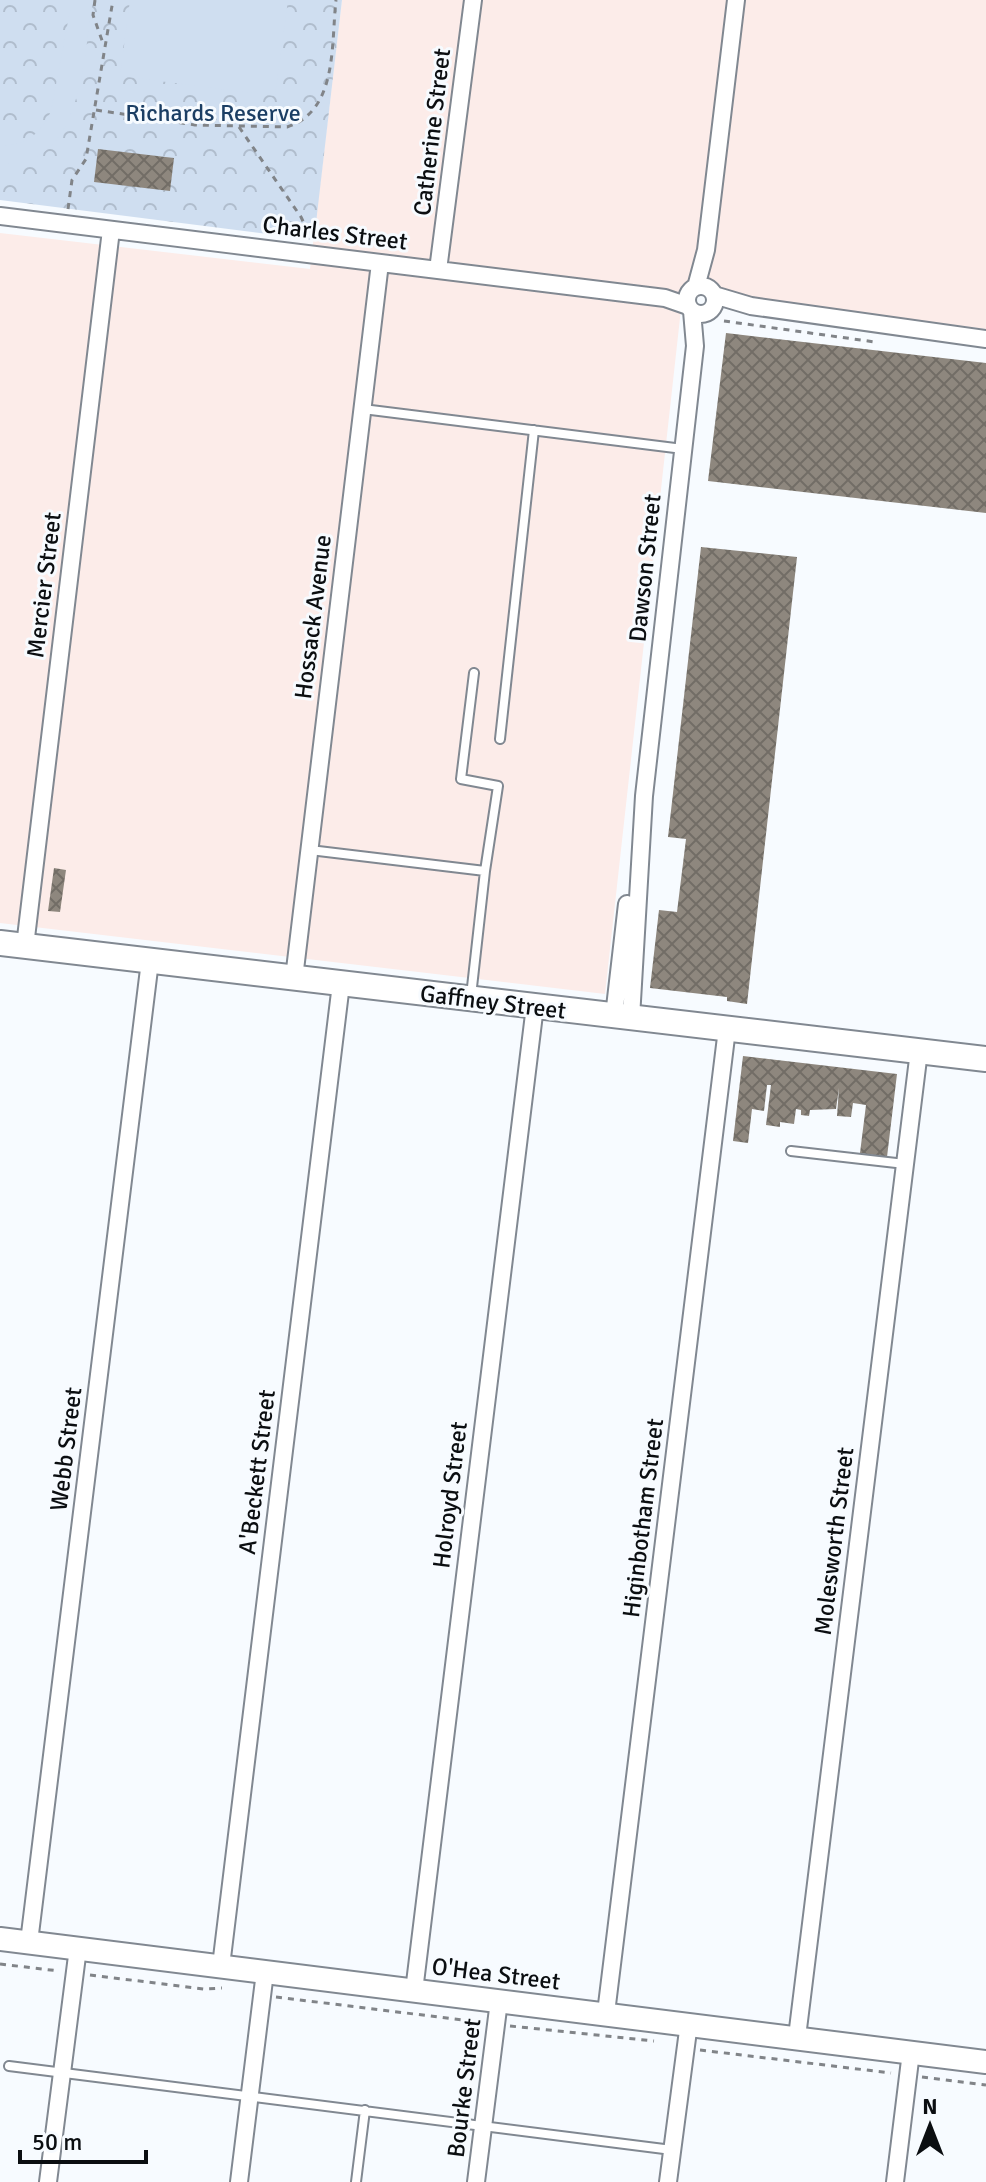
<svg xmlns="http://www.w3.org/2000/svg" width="986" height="2182" font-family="Signika,sans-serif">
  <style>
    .industrial { fill: #fcece9 }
    .forest { fill: url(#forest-crowns) }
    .garden { fill: #cfdef0 }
    .building { fill: url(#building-cross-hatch) }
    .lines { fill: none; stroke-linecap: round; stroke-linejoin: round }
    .service-casing { stroke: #818891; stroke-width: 12 }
    .minor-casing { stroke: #818891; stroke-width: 20 }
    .tertiary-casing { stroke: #818891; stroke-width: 26 }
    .secondary-casing { stroke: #818891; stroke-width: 28 }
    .path { stroke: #818488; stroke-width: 3; stroke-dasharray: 6 6; stroke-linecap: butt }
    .service { stroke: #fff; stroke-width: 8 }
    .minor { stroke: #fff; stroke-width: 16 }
    .tertiary { stroke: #fff; stroke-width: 22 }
    .secondary { stroke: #fff; stroke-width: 24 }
    .labels { text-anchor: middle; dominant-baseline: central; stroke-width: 6; stroke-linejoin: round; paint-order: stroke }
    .park-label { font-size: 24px; fill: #1b3e64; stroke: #f7fbff }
    .street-label { font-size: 24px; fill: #0b0e11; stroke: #f7fbff }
  </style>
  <defs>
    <pattern id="forest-crowns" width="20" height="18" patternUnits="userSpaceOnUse" patternTransform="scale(2)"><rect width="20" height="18" fill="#cfdef0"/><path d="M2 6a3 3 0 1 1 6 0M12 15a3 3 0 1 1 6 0" fill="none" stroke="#b0bdcd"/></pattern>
    <pattern id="building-cross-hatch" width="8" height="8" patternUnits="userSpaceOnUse" patternTransform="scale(2)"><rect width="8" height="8" fill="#8e877e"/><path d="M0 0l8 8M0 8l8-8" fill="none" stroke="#726d66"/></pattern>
  </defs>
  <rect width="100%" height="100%" fill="#f7fbff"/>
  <path class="industrial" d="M 342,0 L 986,0 L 986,329 L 683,291 L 605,994 L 0,923 L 0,233 L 310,269 Z"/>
  <path class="forest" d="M 0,0 L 342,0 L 314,240 L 0,200 Z"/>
  <path class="garden" d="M 72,0 L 93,0 C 83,57 83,171 0,163 L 0,145 C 26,147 41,133 51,111 Z
    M 130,0 L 288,0 L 275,96 L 120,76 Z"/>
  <path class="building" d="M 98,149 L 174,158 L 170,191 L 94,182 Z
    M 726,333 L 986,363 L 986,513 L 708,481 Z
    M 701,547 L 797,557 L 747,1004 L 727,1001 L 727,997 L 650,988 L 659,910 L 677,912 L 686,839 L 668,837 Z
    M 54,868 L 66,870 L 60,912 L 48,911 Z
    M 743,1056 L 897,1074 L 887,1157 L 860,1153 L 866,1105 L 853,1103 L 851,1117 L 837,1116 L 839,1088 L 836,1109 L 810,1110 L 809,1116 L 801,1115 L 801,1110 L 796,1109 L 794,1124 L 780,1122 L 780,1127 L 766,1125 L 771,1085 L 767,1085 L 764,1111 L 752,1109 L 748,1143 L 733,1141 Z"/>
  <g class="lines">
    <defs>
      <path id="service" d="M 363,409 L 683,449
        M 474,673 L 461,779 L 498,786 L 485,871
        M 500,739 L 534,430
        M 310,850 L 485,871 L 471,996
        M 791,1151 L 905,1164
        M 9,2066 L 672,2150
        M 356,2182 L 365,2110"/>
      <path id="minor" d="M 0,216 L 665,298 L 688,306
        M 438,270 L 473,0
        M687 300a14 14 0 1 1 28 0a14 14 0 1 1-28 0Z
        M 696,287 L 706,250 L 736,0
        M 714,295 L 751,306 L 986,339
        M 25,946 L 111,230
        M 294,978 L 380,263
        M 614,1016 L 627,904
        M 631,1018 L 644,796 L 695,346 L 692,311
        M 29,1942 L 150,961
        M 221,1966 L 341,984
        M 414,1991 L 535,1006
        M 606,2013 L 727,1029
        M 797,2037 L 919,1051
        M 48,2182 L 78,1948
        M 239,2182 L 265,1972
        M 476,2182 L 499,2001
        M 668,2182 L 689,2023
        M 895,2182 L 911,2052"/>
      <path id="tertiary" d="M 0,1939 L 986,2062"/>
      <path id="secondary" d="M 0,943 L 986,1059"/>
    </defs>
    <use href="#service" class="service-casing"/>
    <use href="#minor" class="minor-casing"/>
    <use href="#tertiary" class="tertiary-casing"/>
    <use href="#secondary" class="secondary-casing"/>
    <path class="path" d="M 95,0 L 93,15 L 104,46
      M 96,110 L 195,125 L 287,127 C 338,111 331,44 336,0
      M 239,127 L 301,217 L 311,238
      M 68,209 L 72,180 L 86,159 L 113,0
      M 724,321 L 875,342
      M 0,1964 L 59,1971
      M 90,1975 L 204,1989 L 222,1988
      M 276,1997 L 479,2022
      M 510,2026 L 654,2041
      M 700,2050 L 891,2073
      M 922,2077 L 986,2085"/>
    <use href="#service" class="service"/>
    <use href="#minor" class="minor"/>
    <use href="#tertiary" class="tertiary"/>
    <use href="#secondary" class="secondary"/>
  </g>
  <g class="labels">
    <g class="park-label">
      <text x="213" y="113">Richards Reserve</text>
    </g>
    <g class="street-label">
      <text transform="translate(432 132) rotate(-83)">Catherine Street</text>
      <text transform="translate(335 233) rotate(7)">Charles Street</text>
      <text transform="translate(645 568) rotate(-84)">Dawson Street</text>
      <text transform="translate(44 585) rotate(-83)">Mercier Street</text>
      <text transform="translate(313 617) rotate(-83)">Hossack Avenue</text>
      <text transform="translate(493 1002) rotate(7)">Gaffney Street</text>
      <text transform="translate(66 1449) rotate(-83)">Webb Street</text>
      <text transform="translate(257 1472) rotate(-83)">A'Beckett Street</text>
      <text transform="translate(450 1495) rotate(-83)">Holroyd Street</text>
      <text transform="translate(643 1518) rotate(-83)">Higinbotham Street</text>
      <text transform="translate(834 1541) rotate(-83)">Molesworth Street</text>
      <text transform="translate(496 1974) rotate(7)">O'Hea Street</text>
      <text transform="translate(464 2088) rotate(-83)">Bourke Street</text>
    </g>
  </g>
  <g transform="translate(930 2126)" stroke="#f7fbff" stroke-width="6" paint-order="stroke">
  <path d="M0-6L14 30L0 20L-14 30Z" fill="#0b0e11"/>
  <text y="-12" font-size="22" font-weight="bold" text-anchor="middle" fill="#0b0e11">N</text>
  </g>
  <path d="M20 2150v12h126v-12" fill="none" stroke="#0b0e11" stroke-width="4"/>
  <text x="32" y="2150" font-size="24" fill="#0b0e11" stroke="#f7fbff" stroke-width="6" paint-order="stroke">50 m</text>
</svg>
